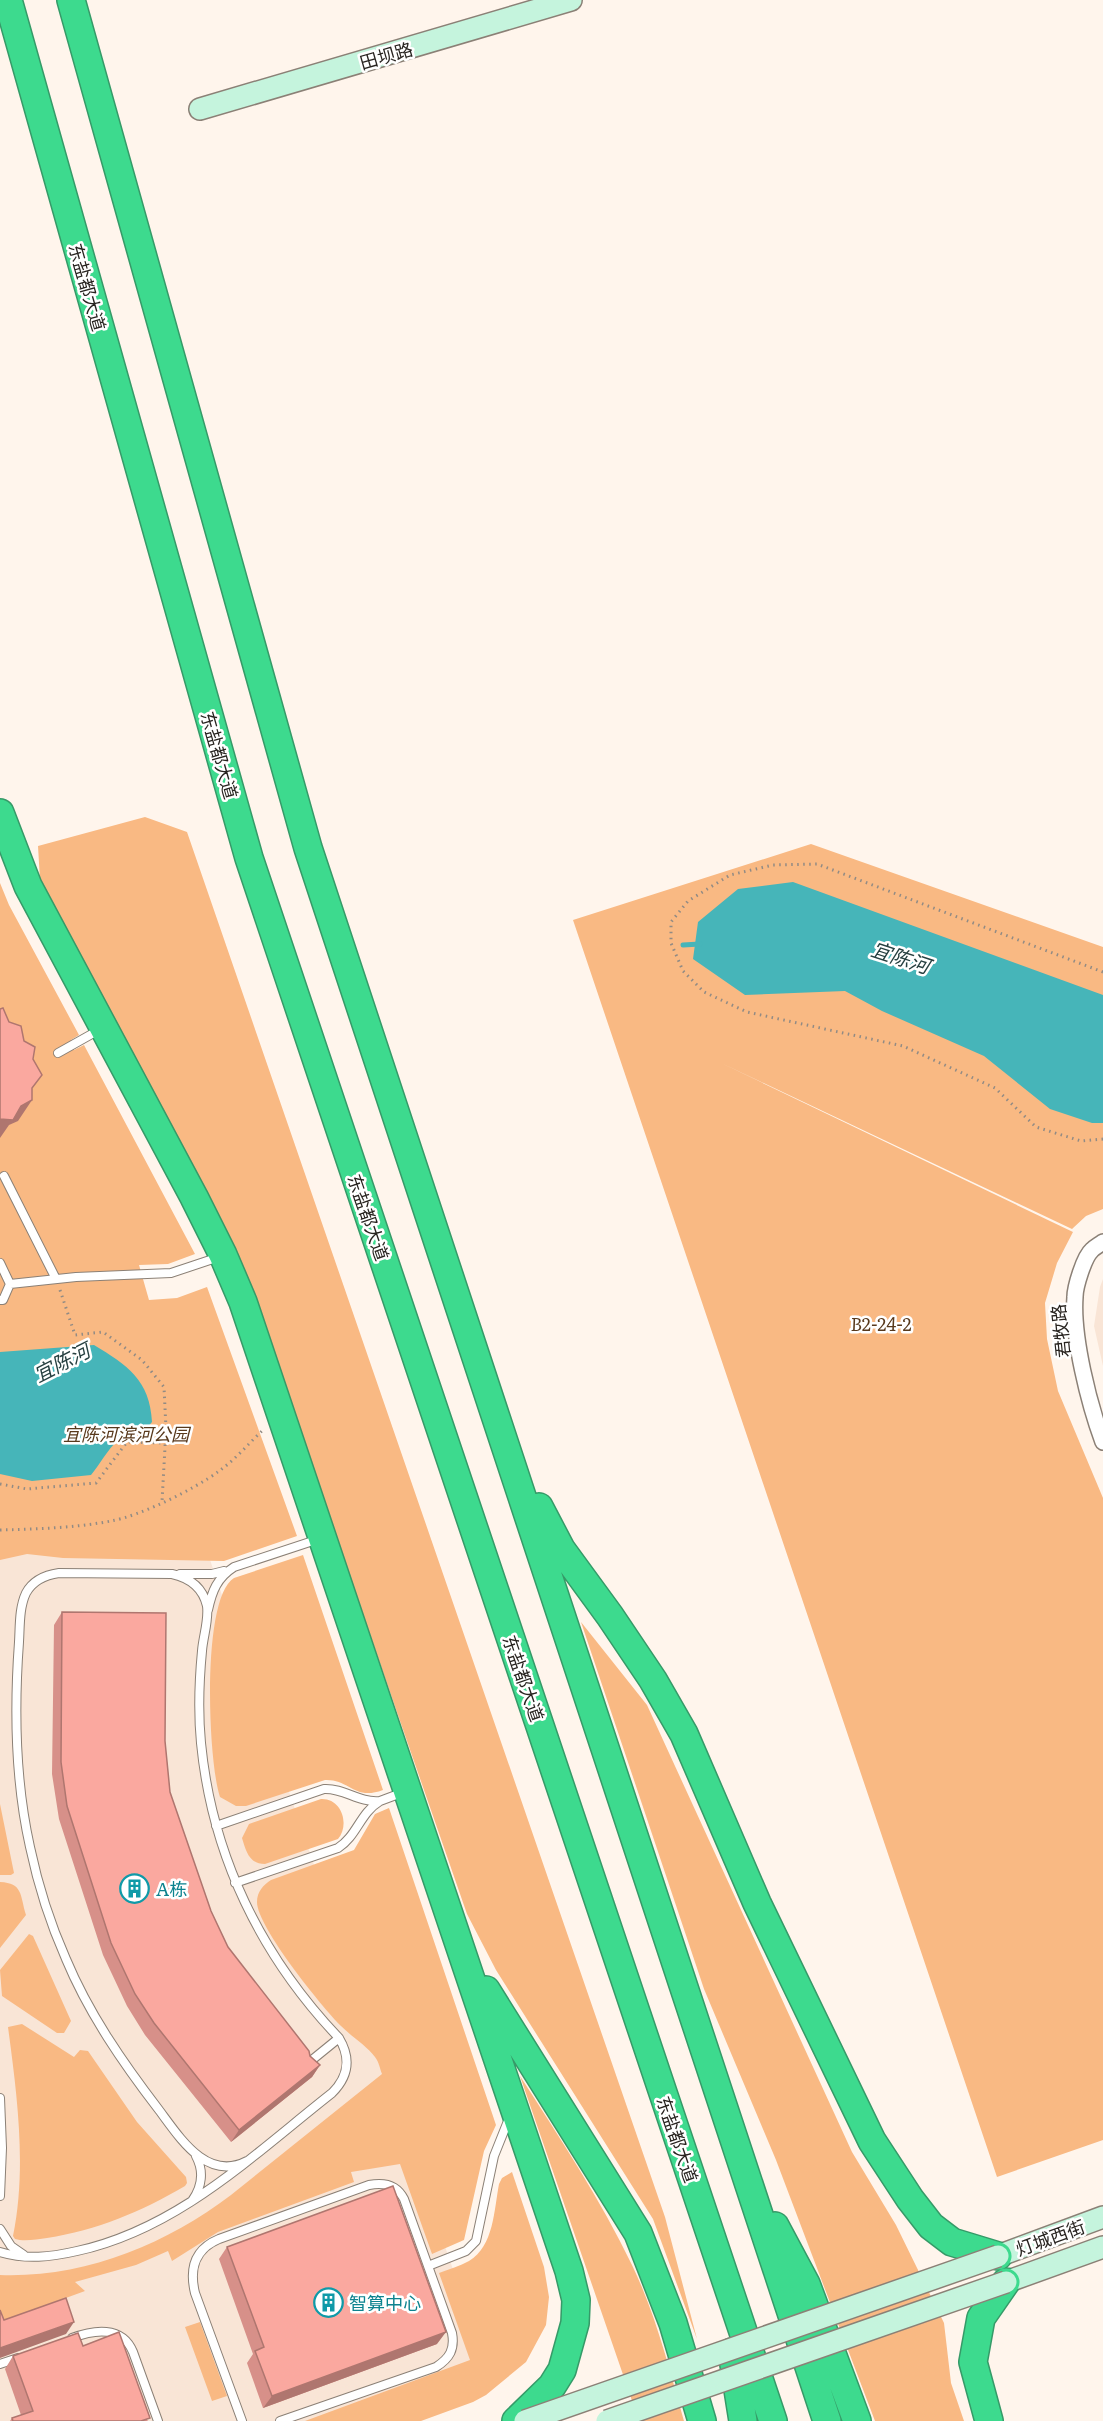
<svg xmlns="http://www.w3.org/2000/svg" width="1103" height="2421" font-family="Literata,'Noto Sans SC',serif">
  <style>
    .built { fill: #f9e5d6 }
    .green { fill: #f9b983 }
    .water { fill: #46b5b9 }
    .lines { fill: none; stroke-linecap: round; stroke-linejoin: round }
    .stream { stroke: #46b5b9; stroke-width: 5 }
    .lane-casing { stroke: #8b8076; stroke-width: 10 }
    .street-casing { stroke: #8b8076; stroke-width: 18 }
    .secondary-casing { stroke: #8b8076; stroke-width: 24 }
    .highway-casing { stroke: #369a68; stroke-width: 30 }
    .path { stroke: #928b84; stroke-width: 3; stroke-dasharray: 1.5 4.5; stroke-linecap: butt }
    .lane { stroke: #fff; stroke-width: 8 }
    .street { stroke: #fff; stroke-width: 15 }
    .secondary { stroke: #c5f4dd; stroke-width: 21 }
    .highway { stroke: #3dda8e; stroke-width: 27 }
    .secondary-bridge-casing { stroke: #8b8076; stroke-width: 24; stroke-linecap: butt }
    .secondary-bridge { stroke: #c5f4dd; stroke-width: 21 }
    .wall { fill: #d79089 }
    .shaded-wall { fill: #af766f }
    .building { fill: #faa89f; stroke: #af766f; stroke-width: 1.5 }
    .labels { text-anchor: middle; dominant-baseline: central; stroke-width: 5; stroke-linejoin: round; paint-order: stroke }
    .street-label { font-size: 18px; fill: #282420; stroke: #fff }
    .park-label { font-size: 18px; font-style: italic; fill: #58391c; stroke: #fff }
    .culture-label { font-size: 18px; fill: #0d838f; stroke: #fff; text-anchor: start }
    .water-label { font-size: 20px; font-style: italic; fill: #274041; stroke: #fff }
  </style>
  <rect width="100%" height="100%" fill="#fff5ec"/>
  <path class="built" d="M 1103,1279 L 1103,1366 L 1094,1326 L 1100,1287 Z
    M 0,1552 L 208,1554 L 415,2161 L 488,2369 L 343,2421 L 0,2421 Z"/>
  <path class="green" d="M 145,817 L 187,832 L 665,2217 L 697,2339 L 653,2219 L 496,1970 L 467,1914 L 262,1323 L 40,880 L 38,846 Z
    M 811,844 L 1103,947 L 1103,1209 L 1086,1216 L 1072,1229 L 719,1062 L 1073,1232 L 1057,1263 L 1045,1303 L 1047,1339 L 1058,1391 L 1103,1498 L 1103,2140 L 997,2177 L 573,920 Z
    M 0,883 L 9,905 L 79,1035 L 71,1040 L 74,1050 L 84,1045 L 195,1254 L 168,1264 L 139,1265 L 149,1300 L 177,1298 L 207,1287 L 297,1536 L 224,1561 L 63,1558 L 27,1554 L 0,1560 Z
    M 303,1555 L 383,1790 C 354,1801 350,1779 325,1780 L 246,1806 L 236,1806 L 220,1797 C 208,1762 201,1598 234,1578 Z
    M 581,1622 L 647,1705 L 852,2152 L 896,2225 L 944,2323 L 951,2383 L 964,2421 L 875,2421 L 776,2160 L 704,1989 Z
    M 321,1799 C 342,1798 350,1825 338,1839 L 265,1864 C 249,1864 246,1851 242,1838 L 249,1824 Z
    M 0,1804 L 14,1873 L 11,1875 L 0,1875 Z
    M 389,1808 L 496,2125 L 484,2151 L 464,2240 L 432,2254 L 400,2164 L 351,2172 L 354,2182 L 218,2232 L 172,2261 L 168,2251 L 136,2265 L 75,2282 L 85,2291 L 0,2322 L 0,2275 C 84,2278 165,2245 231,2195 L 382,2074 C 380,2069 379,2062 375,2057 C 367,2046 352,2037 341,2026 C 322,2007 257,1927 257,1902 C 257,1892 263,1885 271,1880 L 354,1850 L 375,1814 Z
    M 0,1882 C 23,1883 20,1895 26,1915 L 0,1948 Z
    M 29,1934 L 33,1936 L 71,2021 L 64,2033 L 57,2033 L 2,1996 L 0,1970 Z
    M 22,2024 L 74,2057 L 80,2050 L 88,2051 L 137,2122 L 186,2177 L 187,2183 L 185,2186 C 141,2212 97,2230 47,2238 C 37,2239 25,2242 15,2239 L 13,2236 C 27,2167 17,2095 8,2027 Z
    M 520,2076 C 560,2138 600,2199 632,2265 C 656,2315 669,2368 684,2421 L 639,2421 Z
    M 512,2172 L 544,2267 L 549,2297 L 546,2325 L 526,2362 L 486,2395 L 473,2402 L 421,2421 L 305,2421 L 470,2360 L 439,2273 C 449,2269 460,2266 469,2261 C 494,2246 494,2210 499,2184 L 502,2178 Z
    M 200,2322 L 227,2396 L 212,2401 L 185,2327 Z"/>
  <path class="water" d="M 793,882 L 1103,995 L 1103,1123 L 1092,1123 L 1050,1109 L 984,1056 L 882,1011 L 845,991 L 745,995 L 693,959 L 698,922 L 738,889 Z
    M 94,1345 C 127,1365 150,1380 152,1422 C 141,1436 130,1429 118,1440 C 108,1449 100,1464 91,1475 L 32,1481 L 0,1474 L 0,1352 Z"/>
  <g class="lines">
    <path class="stream" d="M 683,945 L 700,944"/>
    <defs>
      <path id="lane" d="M 58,1053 L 99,1030
        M 4,1176 L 56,1279
        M 0,1263 L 10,1284 L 3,1300 L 0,1300
        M 10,1284 L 76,1277 L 171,1273 L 219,1257
        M 180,1574 L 212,1574 L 224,1571
        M 208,1610 C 212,1591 217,1578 234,1567 L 319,1539
        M 380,1801 L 404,1792
        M 216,1826 L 324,1789 C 345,1788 358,1803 380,1801 C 360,1813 357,1836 338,1848 L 235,1883
        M 307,2064 L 339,2038
        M 0,2098 L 2,2148 L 0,2196
        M 192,2201 C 202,2187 204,2171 196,2156
        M 0,2229 L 11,2246 L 24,2255
        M 0,2252 C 26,2260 51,2257 77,2251 C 178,2229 253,2155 332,2093 C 349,2076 351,2058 339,2038 C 261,1956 212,1856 201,1743 C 198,1712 199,1682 202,1651 C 203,1637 209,1620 207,1606 C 203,1588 190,1578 172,1574 L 59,1573 C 45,1575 33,1580 26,1593 C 19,1608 20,1626 19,1642 C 14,1710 15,1780 30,1847 C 38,1885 50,1923 66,1959 C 89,2014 123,2063 159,2110 C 180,2138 207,2182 247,2161
        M 428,2266 L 466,2251 L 476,2241 L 494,2156 L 510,2116
        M 72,2338 C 93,2330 122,2325 133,2352 L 158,2421
        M 0,2364 L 18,2358
        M 242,2421 L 195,2293 C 189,2268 195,2249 219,2239 L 369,2185 C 384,2182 397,2185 404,2199 L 452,2333 C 455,2349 450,2358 436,2367 L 280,2421"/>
      <path id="street" d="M 1103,1242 C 1099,1245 1095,1247 1092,1250 C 1084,1257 1075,1287 1075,1297 C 1072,1337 1089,1404 1103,1442"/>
      <path id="secondary" d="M 200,109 L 571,0
        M 998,2256 L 1103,2217
        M 1006,2282 L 1103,2247"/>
      <path id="highway" d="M 8,0 L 249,858 L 773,2421
        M 71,0 L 308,848 L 827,2421
        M 0,813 L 28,886 L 194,1197 L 223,1255 L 243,1302 L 569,2271 L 576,2300 L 575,2323 L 562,2370 L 552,2386 L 516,2421
        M 539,1507 L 561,1549 L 610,1616 L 653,1680 L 684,1734 L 757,1903 L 872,2141 L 910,2199 L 931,2226 L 952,2242 L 998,2256
        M 486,1990 L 638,2233 L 673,2323 L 702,2421
        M 775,2226 L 806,2284 L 857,2421
        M 732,2352 L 743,2421
        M 989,2421 L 973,2362 L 981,2318 L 1006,2282"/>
    </defs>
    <use href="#lane" class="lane-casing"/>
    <use href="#street" class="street-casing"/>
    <use href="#secondary" class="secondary-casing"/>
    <use href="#highway" class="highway-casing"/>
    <path class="path" d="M 1103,972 L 817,864 L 773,865 L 730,875 L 688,901 L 671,922 L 671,943 L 683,971 L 704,992 L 747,1012 L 903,1046 L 995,1088 L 1036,1127 L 1081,1141 L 1103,1139
      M 60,1290 L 75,1335 L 103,1332 L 142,1360 L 164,1387 L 166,1429 L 162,1502
      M 0,1484 L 27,1489 L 96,1483 L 127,1442 L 165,1443
      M 0,1530 C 37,1529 74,1528 111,1521 C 140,1516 195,1489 219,1471 C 235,1460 249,1443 263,1430"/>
    <use href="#lane" class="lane"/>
    <use href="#street" class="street"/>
    <use href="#secondary" class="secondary"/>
    <use href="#highway" class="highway"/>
    <defs>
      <path id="secondary-bridge" d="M 525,2421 L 998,2256
        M 607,2421 L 1006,2282"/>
    </defs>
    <use href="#secondary-bridge" class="secondary-bridge-casing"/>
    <use href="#secondary-bridge" class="secondary-bridge"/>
  </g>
  <path class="wall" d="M 62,1612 L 165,1741 L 170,1792 L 211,1911 L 228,1947 L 310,2056 L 320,2065 L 312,2077 L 231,2142 L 145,2035 L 127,2006 L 103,1955 L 59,1819 L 52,1774 L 54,1625 Z
    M 227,2247 L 437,2344 L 263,2408 L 247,2363 L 253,2354 L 219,2259 Z
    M 83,2346 L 148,2421 L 10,2421 L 12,2418 L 21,2415 L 5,2369 L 13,2356 Z"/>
  <path class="shaded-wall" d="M 32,1100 L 18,1121 L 9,1125 L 0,1138 L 0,1119 L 21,1106 Z
    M 320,2065 L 312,2077 L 231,2142 L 239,2130 Z
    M 74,2322 L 66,2334 L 0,2358 L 0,2348 Z
    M 446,2332 L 437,2344 L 263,2408 L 272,2396 Z"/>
  <path class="building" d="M 3,1008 L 9,1022 L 21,1026 L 24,1041 L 35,1047 L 33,1059 L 42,1075 L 32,1088 L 32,1100 L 21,1106 L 13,1120 L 0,1119 L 0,1009 Z
    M 62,1612 L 166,1613 L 165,1741 L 170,1792 L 211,1911 L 228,1947 L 309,2051 L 310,2056 L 320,2065 L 239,2130 L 154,2023 L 135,1994 L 111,1943 L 67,1806 L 61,1762 Z
    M 393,2186 L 446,2332 L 272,2396 L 255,2351 L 264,2347 L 227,2247 Z
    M 66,2298 L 74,2322 L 0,2348 L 0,2310 L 4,2320 Z
    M 119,2332 L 150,2418 L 141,2421 L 13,2421 L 12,2418 L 33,2411 L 13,2356 L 78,2333 L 83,2346 Z"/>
  <defs>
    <symbol id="building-ring" viewBox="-11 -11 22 22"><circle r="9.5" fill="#fff" stroke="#0f9aa8" stroke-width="1.5"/><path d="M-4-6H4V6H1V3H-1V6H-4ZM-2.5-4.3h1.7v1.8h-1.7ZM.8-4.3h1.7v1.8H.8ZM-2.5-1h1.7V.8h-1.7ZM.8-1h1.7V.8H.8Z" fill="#0f9aa8"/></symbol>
  </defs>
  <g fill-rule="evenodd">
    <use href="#building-ring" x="118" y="1872" width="33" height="33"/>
    <use href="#building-ring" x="312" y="2286" width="33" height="33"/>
  </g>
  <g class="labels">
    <g class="street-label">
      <text transform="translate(386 55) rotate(-16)">田坝路</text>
      <text transform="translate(88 287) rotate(74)">东盐都大道</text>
      <text transform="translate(220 755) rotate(74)">东盐都大道</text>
      <text transform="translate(369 1217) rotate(71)">东盐都大道</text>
      <text transform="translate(1060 1331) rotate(-96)">君牧路</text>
      <text transform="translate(524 1678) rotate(71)">东盐都大道</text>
      <text transform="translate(678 2139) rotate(71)">东盐都大道</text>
      <text transform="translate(1050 2237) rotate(-20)">灯城西街</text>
    </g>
    <g class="park-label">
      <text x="881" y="1323">B2-24-2</text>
      <text x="126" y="1433">宜陈河滨河公园</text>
    </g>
    <g class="culture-label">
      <text x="156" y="1888">A栋</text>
      <text x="349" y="2302">智算中心</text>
    </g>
    <g class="water-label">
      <text transform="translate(901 956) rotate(18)">宜陈河</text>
      <text transform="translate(61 1361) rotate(-27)">宜陈河</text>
    </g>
  </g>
</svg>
